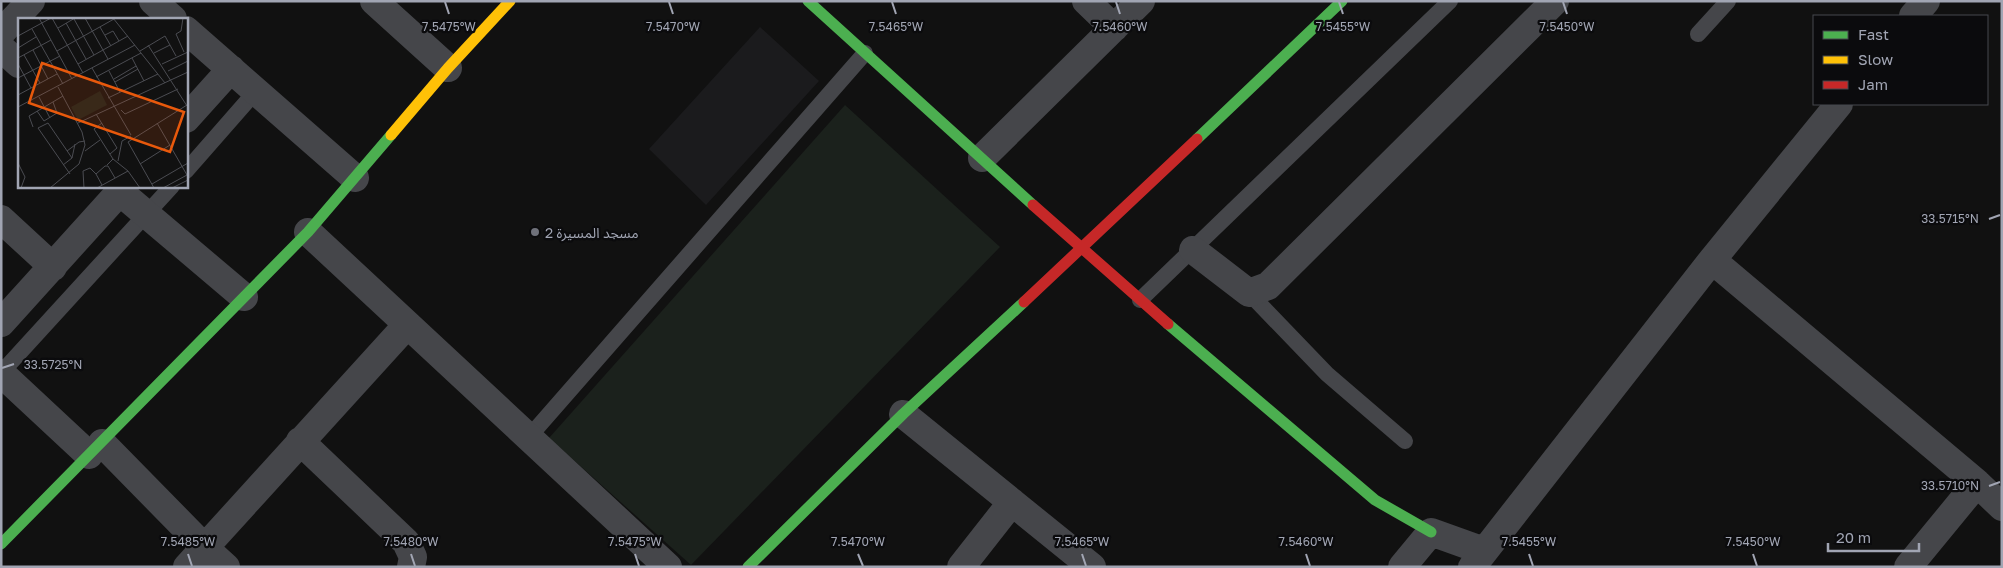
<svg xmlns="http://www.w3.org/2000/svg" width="2003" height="568" font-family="'Golos Text','Noto Sans Arabic',sans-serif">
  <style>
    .built { fill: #1b1b1d }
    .green { fill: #1b211c }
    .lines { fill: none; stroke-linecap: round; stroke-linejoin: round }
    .lane { stroke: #45464a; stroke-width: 16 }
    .street { stroke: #45464a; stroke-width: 28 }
    .fast { stroke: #4caf50; stroke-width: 11 }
    .slow { stroke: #ffc107; stroke-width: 11 }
    .jam { stroke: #c62828; stroke-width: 11 }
    .ticks { fill: none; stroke: #a1a5b3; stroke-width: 2 }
    .poi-dot { fill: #6f717a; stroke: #0b0b0d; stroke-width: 2 }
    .labels { text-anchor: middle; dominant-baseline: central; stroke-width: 4.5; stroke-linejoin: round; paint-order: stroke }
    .poi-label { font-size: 14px; fill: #a1a5b3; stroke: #0b0b0d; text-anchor: start }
    .inset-road { fill: none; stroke: #4b4c52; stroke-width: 1 }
    .view { fill: #e8590c; fill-opacity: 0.15; stroke: #e8590c; stroke-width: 2.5 }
    .inset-edge { fill: none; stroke: #a1a5b3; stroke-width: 2.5 }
    .ticks-label { font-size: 12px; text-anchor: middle; fill: #a1a5b3; stroke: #0b0b0d; stroke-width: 4.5; stroke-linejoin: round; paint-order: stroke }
  </style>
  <rect width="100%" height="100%" fill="#111"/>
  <path class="built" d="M 760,27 L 819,81 L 706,205 L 649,149 Z"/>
  <path class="green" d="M 845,105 L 1000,247 L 691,565 L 549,438 Z"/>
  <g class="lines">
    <path class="lane" d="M 1698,34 L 1728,1
      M 186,171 L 256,91
      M 1249,293 L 1327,374 L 1405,441
      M 1140,300 L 1450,1
      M 1,373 L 172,186
      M 529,437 L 865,53"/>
    <path class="street" d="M 153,1 L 173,19
      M 374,1 L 448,68
      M 1086,1 L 1114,28
      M 1913,16 L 1926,1
      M 186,30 L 355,178
      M 1,33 L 31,1
      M 1,48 L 19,64
      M 186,119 L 231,69
      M 982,158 L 1141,1
      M 120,192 L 244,297
      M 1,219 L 53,267
      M 308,232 L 668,567
      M 1193,250 L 1249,293 L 1268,286 L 1555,1
      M 1712,260 L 1977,483 L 2002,507
      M 1,323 L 125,186
      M 1,373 L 89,455
      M 903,414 L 1092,567
      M 300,441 L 406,542 L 413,557 L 411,567
      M 102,443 L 204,547 L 226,567
      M 187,567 L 407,325
      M 961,567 L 1012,502
      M 1402,567 L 1431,532 L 1484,551
      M 1472,567 L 1712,260 L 1839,104
      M 1908,567 L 1977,483"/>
    <path class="fast" d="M 808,1 L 1033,205
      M 1197,139 L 1342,1
      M 1168,324 L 1375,500 L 1431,532
      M 1,544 L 308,232 L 391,135
      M 748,567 L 903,414 L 1024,302"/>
    <path class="slow" d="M 391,135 L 448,68 L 510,1"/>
    <path class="jam" d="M 1033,205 L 1168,324
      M 1024,302 L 1197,139"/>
  </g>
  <path class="ticks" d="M 445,2 L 449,14M 669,2 L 673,14M 892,2 L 896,14M 1116,2 L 1120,14M 1339,2 L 1343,14M 1563,2 L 1567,14M 1989,219 L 2000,215M 2,368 L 14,364M 1989,486 L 2000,482M 188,554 L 192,566M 411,554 L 415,566M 635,554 L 639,566M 858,554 L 863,566M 1082,554 L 1086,566M 1306,554 L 1310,566M 1529,554 L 1533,566M 1753,554 L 1757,566"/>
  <circle class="poi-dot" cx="535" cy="232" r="5"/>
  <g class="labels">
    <g class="poi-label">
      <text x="545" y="232">مسجد المسيرة 2</text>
    </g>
  </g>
  <g transform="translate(18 18)">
    <rect width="170" height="170" fill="#111"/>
    <path d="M 82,73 L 89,87 L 60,102 L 53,89 Z" fill="#1b211c"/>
    <path class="inset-road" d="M 21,0 L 54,61M 34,0 L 65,55M 67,0 L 90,41M 95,0 L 147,65M 165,0 L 163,13 L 158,16 L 166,34M 56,1 L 76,37M 48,5 L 68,41M 82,9 L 93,28M 40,10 L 57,0M 14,11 L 45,66M 87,17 L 95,13 L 101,23M 0,18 L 33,0M 130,27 L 169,88M 0,30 L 18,19M 15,32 L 30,61M 39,33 L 96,1M 122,33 L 147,18 L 158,38M 136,35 L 152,27M 6,37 L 22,65M 0,40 L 33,22M 114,40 L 126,63M 0,46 L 13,70M 60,46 L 110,18M 144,46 L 170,34M 74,50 L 113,117M 91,53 L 102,74M 150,53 L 170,43M 78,59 L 123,35M 0,60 L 42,38M 96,61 L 118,48M 97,64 L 120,51M 0,77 L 39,56M 21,79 L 32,100M 90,80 L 140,56M 0,89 L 117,27M 103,92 L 107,96 L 160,71M 19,93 L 26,103 L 39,95 L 35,84M 78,96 L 99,130 L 92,136M 60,105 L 170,54M 84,105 L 76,111 L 95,141 L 89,147M 139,105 L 169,157M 15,109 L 11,98 L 45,78M 49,133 L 61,124 L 67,123M 67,133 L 82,122M 95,141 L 110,153M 100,143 L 104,123 L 113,118M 0,145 L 7,159 L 3,170M 122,146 L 152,127M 45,147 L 54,140 L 57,126M 52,156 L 20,110 L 30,105 L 54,140M 134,166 L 170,145M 84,167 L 78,156 L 87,148 L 90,148 L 97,160M 32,170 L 61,146 L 67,127 L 64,114 L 40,69M 66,170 L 65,153 L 72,150 L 78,156M 79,170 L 110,153 L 122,170M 136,170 L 110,124 L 169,87M 145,170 L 169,157M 154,170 L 170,162"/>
    <path class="view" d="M 24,45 L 166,94 L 152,134 L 11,85 Z"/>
    <rect width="170" height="170" class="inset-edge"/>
  </g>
  <g class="ticks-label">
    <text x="449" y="31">7.5475°W</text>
    <text x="673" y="31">7.5470°W</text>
    <text x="896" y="31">7.5465°W</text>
    <text x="1343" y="31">7.5455°W</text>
    <text x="1567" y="31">7.5450°W</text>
    <text x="1120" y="31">7.5460°W</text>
    <text x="1950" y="223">33.5715°N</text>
    <text x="53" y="369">33.5725°N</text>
    <text x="1950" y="490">33.5710°N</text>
    <text x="188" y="546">7.5485°W</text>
    <text x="411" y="546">7.5480°W</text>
    <text x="635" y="546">7.5475°W</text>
    <text x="858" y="546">7.5470°W</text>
    <text x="1082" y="546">7.5465°W</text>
    <text x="1306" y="546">7.5460°W</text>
    <text x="1529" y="546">7.5455°W</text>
    <text x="1753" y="546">7.5450°W</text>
  </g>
  <rect width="2003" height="568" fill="none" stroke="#a1a5b3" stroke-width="5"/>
  <rect x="1813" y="15" width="175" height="90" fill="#0b0b0d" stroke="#47494f"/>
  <rect x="1823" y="31" width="25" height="8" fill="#4caf50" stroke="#47494f"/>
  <text x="1858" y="40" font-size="15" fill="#a1a5b3">Fast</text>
  <rect x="1823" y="56" width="25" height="8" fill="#ffc107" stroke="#47494f"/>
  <text x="1858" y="65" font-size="15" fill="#a1a5b3">Slow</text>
  <rect x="1823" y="81" width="25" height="8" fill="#c62828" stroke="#47494f"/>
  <text x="1858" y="90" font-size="15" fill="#a1a5b3">Jam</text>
  <path d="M1828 543v8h91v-8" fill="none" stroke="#a1a5b3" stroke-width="2.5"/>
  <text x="1836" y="543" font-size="15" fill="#a1a5b3" stroke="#0b0b0d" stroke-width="4" paint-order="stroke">20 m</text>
</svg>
